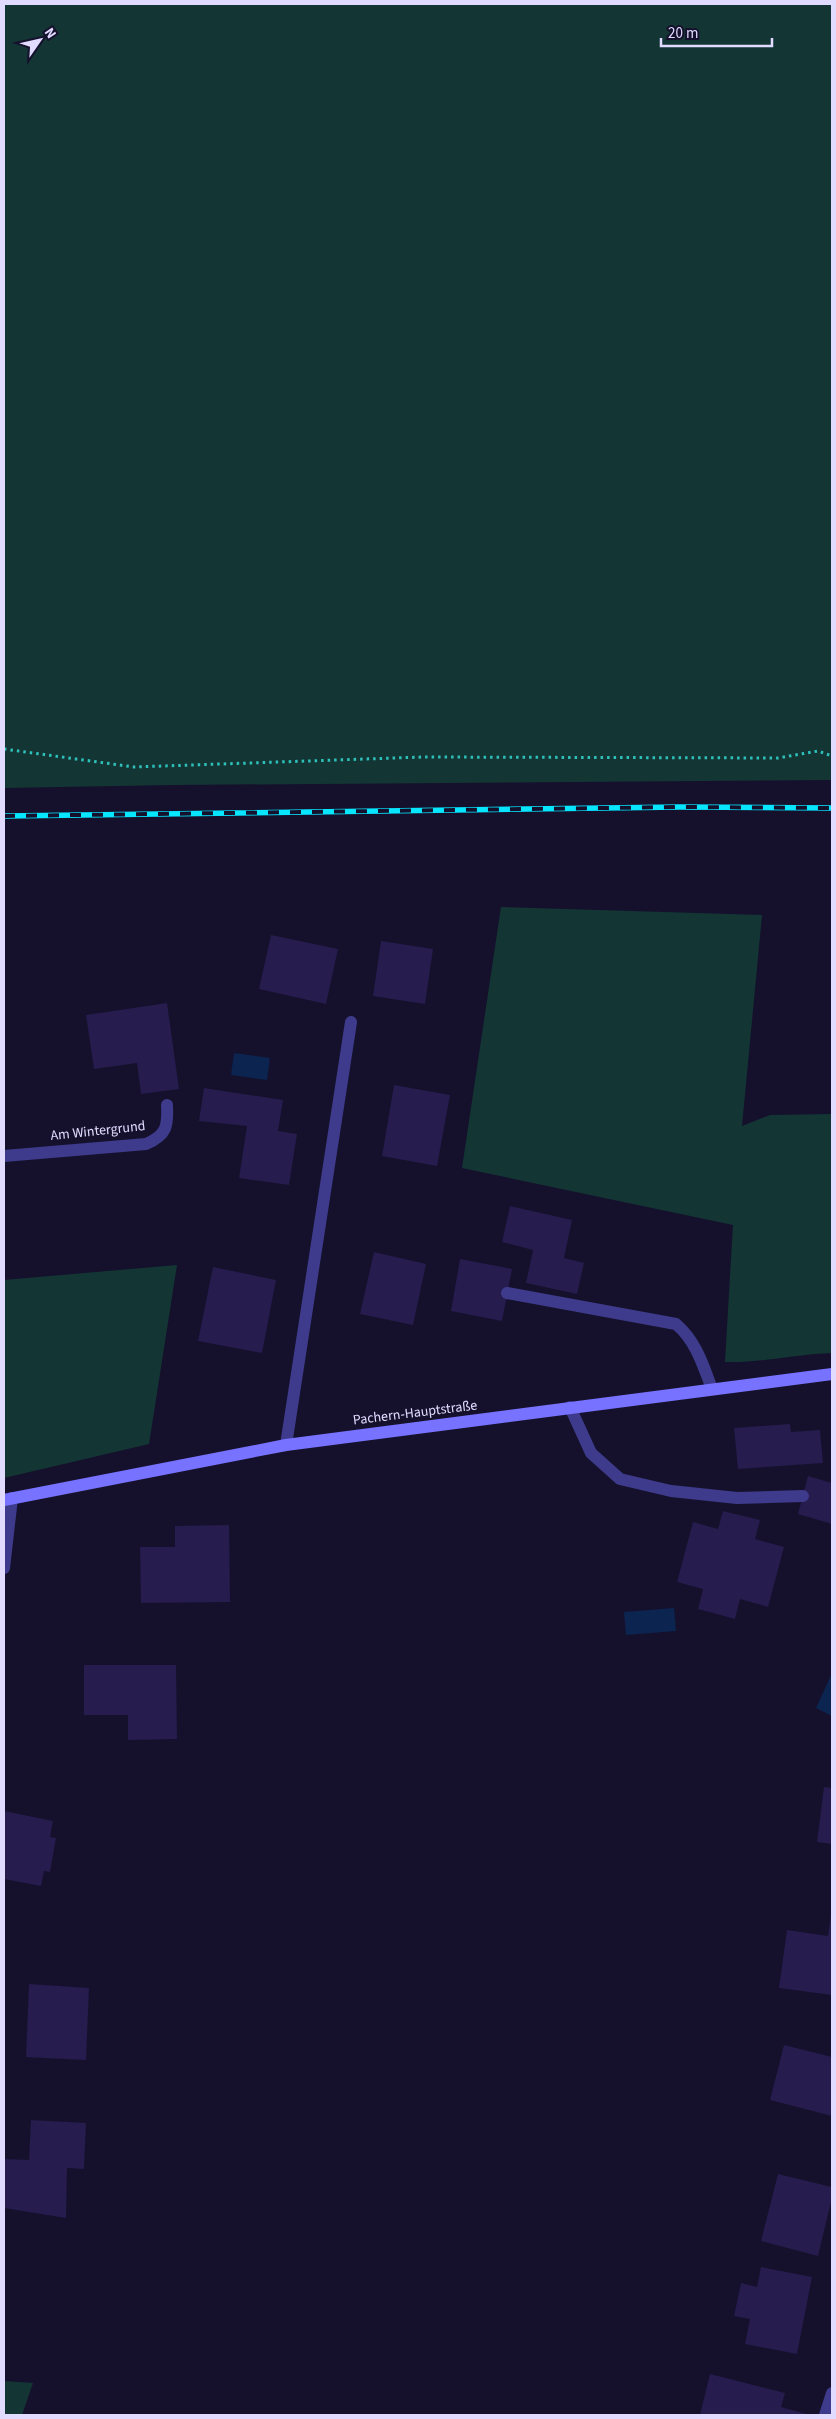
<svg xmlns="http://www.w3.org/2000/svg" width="836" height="2419" font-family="'Source Sans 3',sans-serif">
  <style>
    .green { fill: #133635 }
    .water { fill: #0c2450 }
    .building { fill: #261c4d }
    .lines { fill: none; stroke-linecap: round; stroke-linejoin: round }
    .path { stroke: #2ec0b9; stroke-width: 3; stroke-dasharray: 2.5 4; stroke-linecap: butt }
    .lane { stroke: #3e3b8c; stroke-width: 12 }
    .street { stroke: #3e3b8c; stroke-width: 12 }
    .secondary { stroke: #7772ff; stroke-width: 12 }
    .rail-casing { stroke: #07e5ff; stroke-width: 5.5 }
    .rail { stroke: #15112c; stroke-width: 4; stroke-dasharray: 11; stroke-linecap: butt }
    .labels { text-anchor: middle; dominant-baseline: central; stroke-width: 4; stroke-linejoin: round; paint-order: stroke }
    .street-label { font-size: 14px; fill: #e0dbff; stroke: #15112c }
  </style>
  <rect width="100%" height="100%" fill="#15112c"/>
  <path class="green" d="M 4,4 L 832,4 L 832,780 L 172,785 L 4,788 Z
    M 501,907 L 762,915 L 742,1126 L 770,1115 L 832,1114 L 832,1353 C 796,1354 761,1363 725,1362 L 733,1225 L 462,1168 Z
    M 177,1265 L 149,1444 L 4,1478 L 4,1280 Z
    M 4,2381 L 33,2383 L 22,2415 L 4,2415 Z"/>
  <path class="water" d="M 234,1053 L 270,1058 L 267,1080 L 231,1075 Z
    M 674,1608 L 676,1631 L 626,1635 L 624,1612 Z
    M 832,1673 L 832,1716 L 816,1708 Z"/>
  <path class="building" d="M 271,935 L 338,949 L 326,1004 L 259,989 Z
    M 381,941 L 433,949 L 425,1004 L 373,996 Z
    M 167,1003 L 179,1089 L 141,1094 L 137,1063 L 94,1069 L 86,1015 Z
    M 394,1085 L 450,1095 L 437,1166 L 382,1156 Z
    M 204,1088 L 283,1100 L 278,1131 L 297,1134 L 289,1185 L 239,1178 L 247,1126 L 199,1121 Z
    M 510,1206 L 572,1220 L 564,1258 L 584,1263 L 577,1294 L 526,1283 L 533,1250 L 502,1242 Z
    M 374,1252 L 426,1264 L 413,1325 L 360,1314 Z
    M 460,1259 L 512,1269 L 502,1321 L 451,1311 Z
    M 213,1267 L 276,1280 L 262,1353 L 198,1341 Z
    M 790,1424 L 791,1432 L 820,1430 L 823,1463 L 738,1469 L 734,1428 Z
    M 808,1476 L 832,1483 L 832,1524 L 798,1514 Z
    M 723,1511 L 760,1520 L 755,1539 L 784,1547 L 768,1607 L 740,1599 L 735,1619 L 698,1609 L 703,1589 L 677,1582 L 693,1522 L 718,1529 Z
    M 229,1525 L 230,1602 L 141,1603 L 140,1547 L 175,1547 L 175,1526 Z
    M 84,1665 L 176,1665 L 177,1739 L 128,1740 L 128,1715 L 84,1715 Z
    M 824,1787 L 832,1788 L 832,1844 L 817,1842 Z
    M 4,1811 L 53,1821 L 50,1837 L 56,1838 L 50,1872 L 44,1871 L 41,1886 L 4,1879 Z
    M 831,1914 L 832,1995 L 779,1988 L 787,1930 L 828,1936 Z
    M 29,1984 L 89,1988 L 86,2060 L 26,2057 Z
    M 784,2045 L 832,2057 L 832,2116 L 770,2100 Z
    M 31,2120 L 86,2123 L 84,2169 L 67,2168 L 66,2218 L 4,2208 L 4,2159 L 29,2160 Z
    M 778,2174 L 832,2187 L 832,2198 L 818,2256 L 761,2241 Z
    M 761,2267 L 812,2277 L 797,2354 L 745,2344 L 750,2319 L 734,2316 L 741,2283 L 757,2287 Z
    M 710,2374 L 785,2393 L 781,2407 L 810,2415 L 700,2415 Z"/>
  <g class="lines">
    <path class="path" d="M 4,749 L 134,767 L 423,757 L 778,758 L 818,751 L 832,756"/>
    <path class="lane" d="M 4,1156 L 146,1144 C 167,1135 168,1126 167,1105
      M 507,1293 L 676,1324 C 696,1341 703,1365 712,1389
      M 570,1407 L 591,1453 L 620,1479 L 671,1491 L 737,1498 L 803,1496"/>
    <path class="street" d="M 286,1445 L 351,1022
      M 4,1568 L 12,1498
      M 825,2415 L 832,2393"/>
    <path class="secondary" d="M 4,1500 L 286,1445 L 832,1374"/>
    <defs>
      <path id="rail" d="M 4,816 L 680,807 L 832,808"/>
    </defs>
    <use href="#rail" class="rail-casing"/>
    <use href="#rail" class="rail"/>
  </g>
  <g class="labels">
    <g class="street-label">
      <text transform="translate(98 1131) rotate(-6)">Am Wintergrund</text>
      <text transform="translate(415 1413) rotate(-7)">Pachern-Hauptstraße</text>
    </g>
  </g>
  <rect width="836" height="2419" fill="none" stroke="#e0dbff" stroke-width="10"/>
  <g transform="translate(40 40) rotate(56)" stroke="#15112c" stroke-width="4" paint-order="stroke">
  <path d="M0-4L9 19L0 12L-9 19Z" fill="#e0dbff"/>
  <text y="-8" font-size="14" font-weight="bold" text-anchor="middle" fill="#e0dbff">N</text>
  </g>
  <path d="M661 38v8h111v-8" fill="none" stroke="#e0dbff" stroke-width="2.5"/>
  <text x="668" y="38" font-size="15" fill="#e0dbff" stroke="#15112c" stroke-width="4" paint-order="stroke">20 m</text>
</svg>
